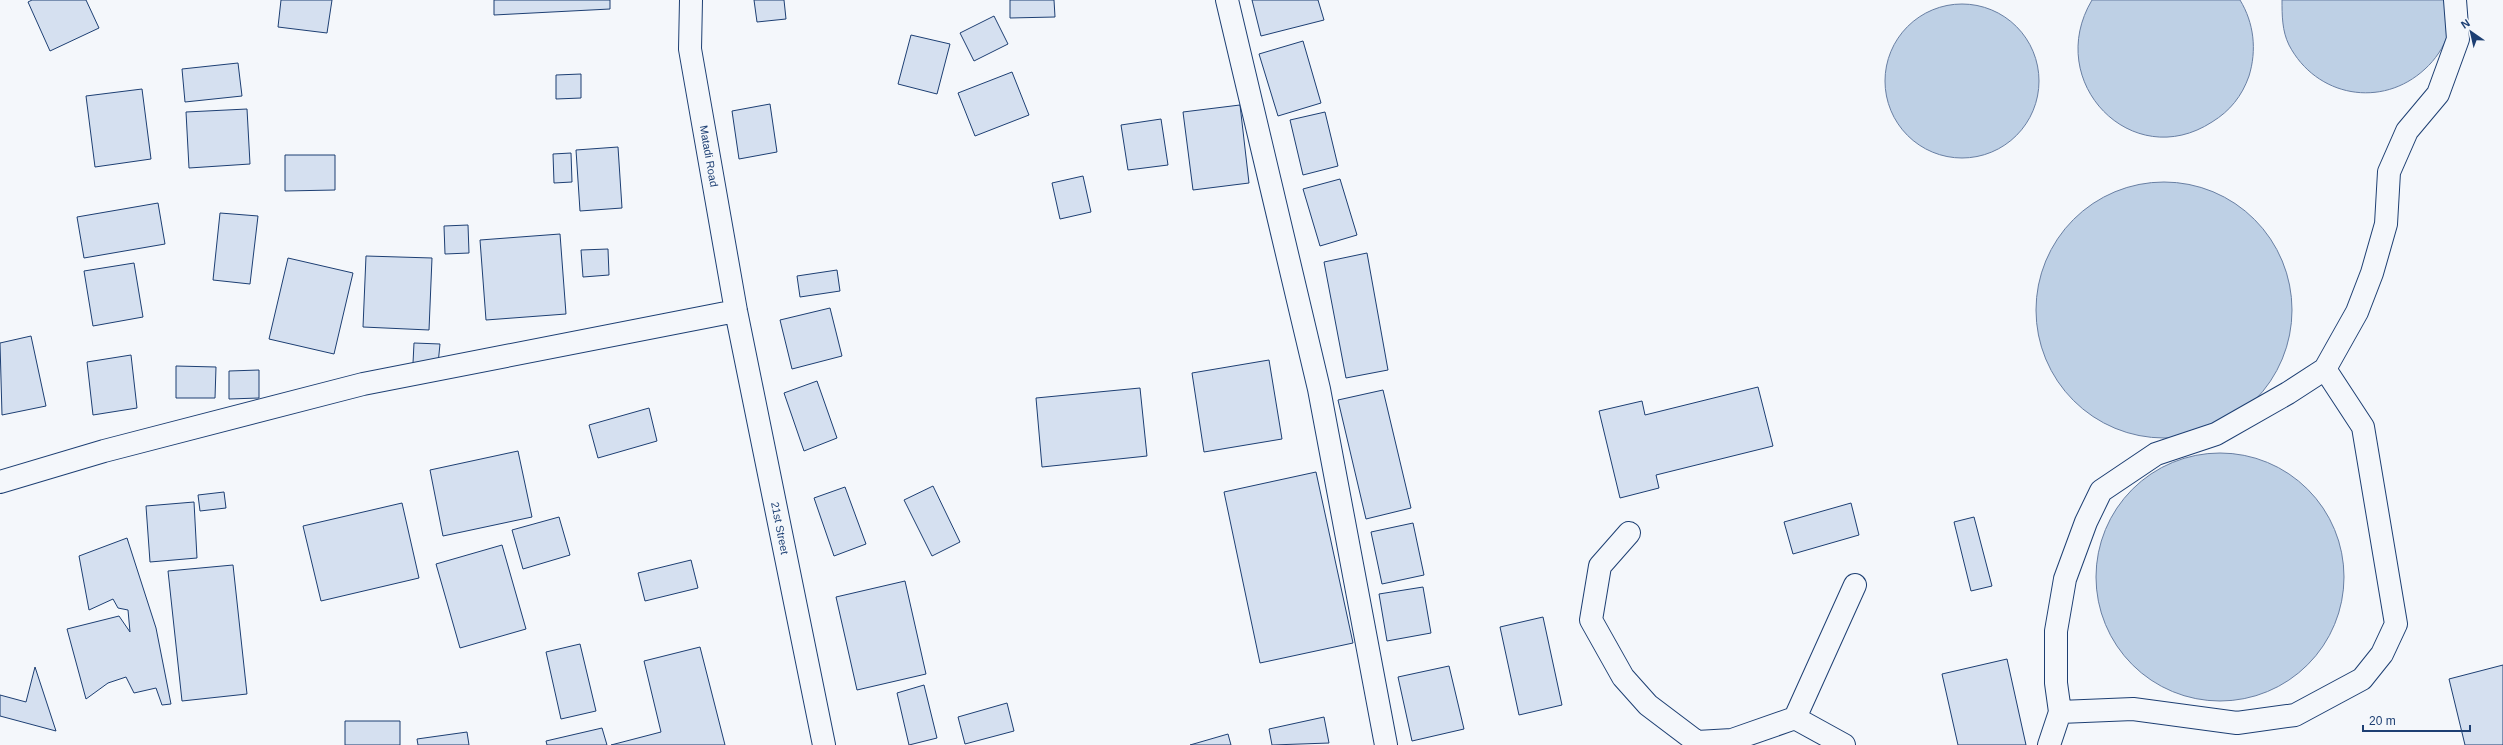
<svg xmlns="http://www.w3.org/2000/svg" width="2503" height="745" font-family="Helvetica,sans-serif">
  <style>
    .water { fill: #bed0e5; stroke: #687fa3 }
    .building { fill: #d5e0f0; stroke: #1d3f73 }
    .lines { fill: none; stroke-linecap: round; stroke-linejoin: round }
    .minor-casing { stroke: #1d3f73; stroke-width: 24 }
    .minor { stroke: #f4f7fb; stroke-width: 22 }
    .labels { text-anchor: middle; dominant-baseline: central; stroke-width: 3; stroke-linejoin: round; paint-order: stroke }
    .street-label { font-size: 11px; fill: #1d3f73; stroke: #f4f7fb }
  </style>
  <rect width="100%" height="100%" fill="#f4f7fb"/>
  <path class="water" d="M 2092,0 L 2240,0 C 2254,23 2257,50 2249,76 C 2242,96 2230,111 2212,122 C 2132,174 2043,82 2092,0 Z
    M 2282,0 L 2451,0 C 2450,10 2451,23 2448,34 C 2444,47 2435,60 2425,69 C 2382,109 2316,97 2289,45 C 2282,31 2282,15 2282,0 Z
    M1885 81a77 77 0 1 1 154 0a77 77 0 1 1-154 0Z
    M2036 310a128 128 0 1 1 256 0a128 128 0 1 1-256 0Z
    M2096 577a124 124 0 1 1 248 0a124 124 0 1 1-248 0Z"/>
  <path class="building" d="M 32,0 L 86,0 L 99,28 L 50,51 L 28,2 Z
    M 281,0 L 332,0 L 327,33 L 278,27 Z
    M 494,0 L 610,0 L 610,9 L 494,15 Z
    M 754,0 L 784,0 L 786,19 L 757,22 Z
    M 1010,0 L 1054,0 L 1055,17 L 1010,18 Z
    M 1252,0 L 1318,0 L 1324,20 L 1261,36 Z
    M 994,16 L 1008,44 L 974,61 L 960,33 Z
    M 911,35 L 950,44 L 937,94 L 898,84 Z
    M 1303,41 L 1321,103 L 1278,116 L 1259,54 Z
    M 238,63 L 242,96 L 185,102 L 182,69 Z
    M 1012,72 L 1029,115 L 975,136 L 958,93 Z
    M 581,74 L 581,98 L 556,99 L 556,75 Z
    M 142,89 L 151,159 L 95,167 L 86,96 Z
    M 770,104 L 777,152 L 739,159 L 732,111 Z
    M 1240,105 L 1249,183 L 1193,190 L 1183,112 Z
    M 247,109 L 250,164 L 189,168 L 186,112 Z
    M 1325,112 L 1338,166 L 1303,175 L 1290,120 Z
    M 1161,119 L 1168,165 L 1128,170 L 1121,125 Z
    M 618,147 L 622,208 L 580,211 L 576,150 Z
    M 571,153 L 572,182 L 554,183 L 553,154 Z
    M 285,155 L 335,155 L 335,190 L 285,191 Z
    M 1083,176 L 1091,212 L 1060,219 L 1052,183 Z
    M 1340,179 L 1357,235 L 1320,246 L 1303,189 Z
    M 158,203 L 165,244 L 84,258 L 77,217 Z
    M 220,213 L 258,216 L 250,284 L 213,280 Z
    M 468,225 L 469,253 L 445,254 L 444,226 Z
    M 560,234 L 566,314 L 486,320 L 480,240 Z
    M 608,249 L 609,275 L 583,277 L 581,250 Z
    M 1367,253 L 1388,370 L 1346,378 L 1324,262 Z
    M 366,256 L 432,258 L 429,330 L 363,327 Z
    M 288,258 L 353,273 L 334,354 L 269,339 Z
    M 134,263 L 143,317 L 93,326 L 84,271 Z
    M 837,270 L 840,291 L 800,297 L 797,276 Z
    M 830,308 L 842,356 L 792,369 L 780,320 Z
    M 31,336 L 46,406 L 2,415 L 0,343 Z
    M 414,343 L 440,344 L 438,364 L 413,363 Z
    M 131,355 L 137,408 L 93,415 L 87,362 Z
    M 1269,360 L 1282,439 L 1204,452 L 1192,373 Z
    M 176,366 L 216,367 L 215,398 L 176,398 Z
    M 259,370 L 259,398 L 229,399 L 229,371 Z
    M 817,381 L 837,438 L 804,451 L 784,393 Z
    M 1758,387 L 1773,446 L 1656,475 L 1659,488 L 1620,498 L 1599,411 L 1642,401 L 1645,415 Z
    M 1140,388 L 1147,456 L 1042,467 L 1036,398 Z
    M 1383,390 L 1411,508 L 1366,519 L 1338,400 Z
    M 649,408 L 657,441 L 598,458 L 589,425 Z
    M 518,451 L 532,517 L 443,536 L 430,470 Z
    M 1316,472 L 1353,643 L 1260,663 L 1224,492 Z
    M 933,486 L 960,542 L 932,556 L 904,500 Z
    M 845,487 L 866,544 L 834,556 L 814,498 Z
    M 224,492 L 226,508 L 200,511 L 198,495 Z
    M 194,502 L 197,558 L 150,562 L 146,506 Z
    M 402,503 L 419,578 L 321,601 L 303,526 Z
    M 1851,503 L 1859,535 L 1793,554 L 1784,522 Z
    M 559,517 L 570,555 L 523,569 L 512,530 Z
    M 1974,517 L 1992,586 L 1971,591 L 1954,522 Z
    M 1413,523 L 1424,575 L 1382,584 L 1371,532 Z
    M 127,538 L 156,628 L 171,704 L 162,705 L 156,688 L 134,693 L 126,677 L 108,683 L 86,699 L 67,629 L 119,616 L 130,632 L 128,610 L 118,608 L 113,599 L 89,610 L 79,556 Z
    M 502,545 L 526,629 L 460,648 L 436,564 Z
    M 691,560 L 698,588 L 645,601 L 638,573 Z
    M 233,565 L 247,694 L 182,701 L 168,571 Z
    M 905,581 L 926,674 L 857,690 L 836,597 Z
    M 1423,587 L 1431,633 L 1387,641 L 1379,594 Z
    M 1543,617 L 1562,705 L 1519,715 L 1500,627 Z
    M 580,644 L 596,711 L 561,719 L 546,652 Z
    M 700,647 L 725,745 L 611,745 L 661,732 L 644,661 Z
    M 2007,659 L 2026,745 L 1958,745 L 1942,674 Z
    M 2503,665 L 2503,745 L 2465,745 L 2449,679 Z
    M 1449,666 L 1464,729 L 1412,741 L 1398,677 Z
    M 35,667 L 56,731 L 0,716 L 0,695 L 26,702 Z
    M 924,685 L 937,738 L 909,745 L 897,693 Z
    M 1007,703 L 1014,731 L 965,744 L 958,717 Z
    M 1324,717 L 1329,743 L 1272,745 L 1269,729 Z
    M 345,721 L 400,721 L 400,745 L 345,745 Z
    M 602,728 L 607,745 L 547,745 L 546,741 Z
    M 467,732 L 469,745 L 418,745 L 417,739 Z
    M 1228,734 L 1231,745 L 1190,745 Z"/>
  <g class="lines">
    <defs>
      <path id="minor" d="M 691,0 L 690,49 L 736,311 L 824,745
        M 1227,0 L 1319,389 L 1386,745
        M 0,482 L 104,451 L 363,384 L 736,311
        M 1629,533 L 1600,566 L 1591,620 L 1623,677 L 1648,705 L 1697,742
        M 2060,712 L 2056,683 L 2056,631 L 2065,579 L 2086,522 L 2101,491 L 2156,454 L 2216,434 L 2288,393 L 2325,369 L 2357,312 L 2372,273 L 2386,224 L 2389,172 L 2407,131 L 2438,94 L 2458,39 L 2455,0
        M 1795,718 L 1855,585
        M 1696,745 L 1697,742 L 1732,740 L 1795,718 L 1844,745
        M 2049,745 L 2060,712 L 2133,709 L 2237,723 L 2295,715 L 2362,679 L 2382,654 L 2396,624 L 2363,427 L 2325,369"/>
    </defs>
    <use href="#minor" class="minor-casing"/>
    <use href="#minor" class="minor"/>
  </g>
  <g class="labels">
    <g class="street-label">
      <text transform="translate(709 156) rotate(80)">Matadi Road</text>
      <text transform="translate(780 528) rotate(79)">21st Street</text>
    </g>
  </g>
  <g transform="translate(2471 32) rotate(326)" stroke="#f4f7fb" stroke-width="3" paint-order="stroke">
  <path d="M0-3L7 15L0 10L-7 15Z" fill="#1d3f73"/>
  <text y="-6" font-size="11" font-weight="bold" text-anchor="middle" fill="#1d3f73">N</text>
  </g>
  <path d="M2363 725v6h107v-6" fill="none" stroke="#1d3f73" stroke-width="2"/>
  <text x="2369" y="725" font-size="12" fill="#1d3f73" stroke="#f4f7fb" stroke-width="3" paint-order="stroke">20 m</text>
</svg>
